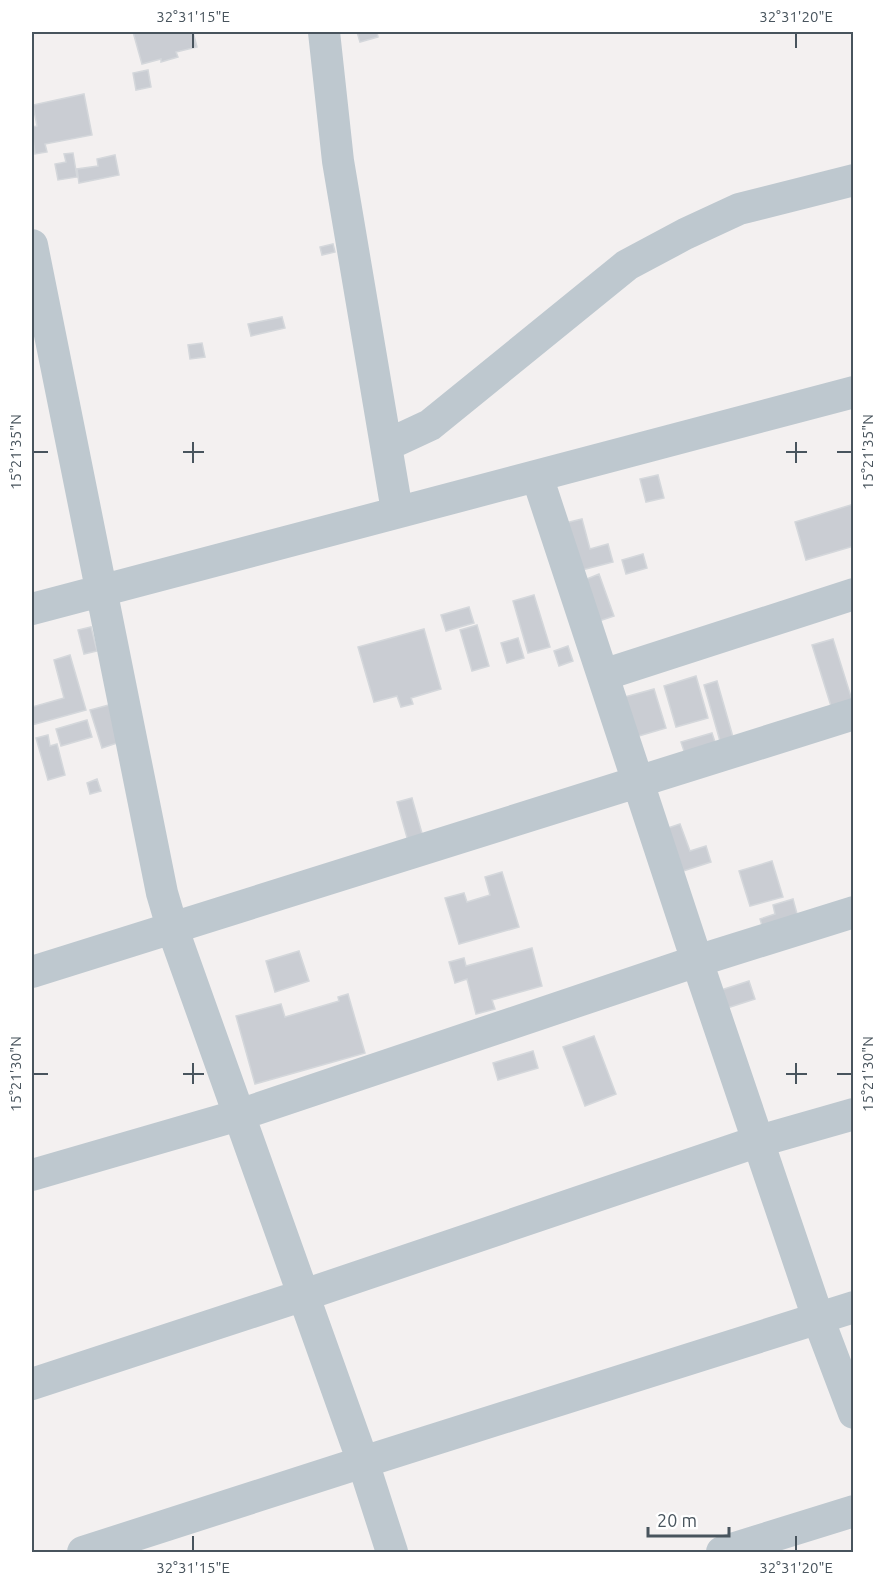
<svg xmlns="http://www.w3.org/2000/svg" width="885" height="1584" font-family="Ubuntu,sans-serif">
  <style>
    .building { fill: #cacdd3; stroke: #d4d7db; stroke-width: 1.5 }
    .lines { fill: none; stroke-linecap: round; stroke-linejoin: round }
    .street { stroke: #bec8cf; stroke-width: 32 }
    .ticks { fill: none; stroke: #48545d; stroke-width: 2 }
    .neatline { fill: none; stroke: #48545d; stroke-width: 2 }
    .ticks-label { font-size: 15px; text-anchor: middle; fill: #48545d }
  </style>
  <rect width="100%" height="100%" fill="#f3f0f0"/>
  <path class="building" d="M 133,32 L 193,32 L 197,47 L 176,52 L 178,57 L 161,62 L 161,59 L 142,64 Z
    M 357,32 L 377,32 L 378,37 L 360,42 Z
    M 148,70 L 151,87 L 136,90 L 133,73 Z
    M 84,94 L 92,135 L 45,144 L 47,152 L 35,154 L 32,127 L 37,126 L 33,105 Z
    M 73,153 L 77,177 L 58,180 L 55,164 L 66,162 L 64,154 Z
    M 115,155 L 119,175 L 79,183 L 77,169 L 98,166 L 97,159 Z
    M 333,244 L 335,252 L 322,255 L 320,247 Z
    M 282,317 L 285,328 L 251,336 L 248,324 Z
    M 202,343 L 205,357 L 190,359 L 188,345 Z
    M 658,475 L 664,498 L 646,502 L 640,479 Z
    M 854,504 L 854,546 L 806,560 L 795,522 Z
    M 582,519 L 590,549 L 608,544 L 613,562 L 578,571 L 565,523 Z
    M 643,554 L 647,568 L 626,574 L 622,560 Z
    M 599,574 L 614,616 L 596,622 L 582,581 Z
    M 534,595 L 550,647 L 528,653 L 513,601 Z
    M 469,607 L 474,623 L 446,631 L 441,615 Z
    M 477,625 L 489,666 L 472,671 L 460,630 Z
    M 91,627 L 97,651 L 84,654 L 78,630 Z
    M 424,629 L 441,689 L 411,698 L 413,704 L 401,707 L 397,696 L 374,702 L 358,647 Z
    M 518,638 L 524,658 L 507,663 L 501,643 Z
    M 833,639 L 852,700 L 831,706 L 812,645 Z
    M 568,646 L 573,661 L 559,666 L 554,651 Z
    M 70,655 L 86,710 L 32,725 L 32,707 L 64,698 L 54,660 Z
    M 696,676 L 708,718 L 676,727 L 664,686 Z
    M 717,681 L 735,744 L 722,748 L 704,685 Z
    M 654,689 L 666,728 L 632,738 L 621,698 Z
    M 109,705 L 120,742 L 102,748 L 90,710 Z
    M 87,720 L 92,737 L 61,746 L 56,729 Z
    M 712,733 L 717,748 L 686,757 L 681,742 Z
    M 48,735 L 50,746 L 57,744 L 65,775 L 48,780 L 36,738 Z
    M 97,779 L 101,791 L 90,794 L 87,783 Z
    M 412,798 L 423,837 L 408,841 L 397,802 Z
    M 680,824 L 690,851 L 706,846 L 711,862 L 680,872 L 665,829 Z
    M 772,861 L 783,897 L 750,906 L 739,871 Z
    M 502,872 L 519,927 L 459,944 L 445,898 L 464,893 L 467,902 L 490,895 L 485,877 Z
    M 793,899 L 800,925 L 765,935 L 760,919 L 775,914 L 773,905 Z
    M 532,948 L 542,986 L 492,1000 L 495,1009 L 476,1014 L 467,979 L 455,983 L 449,962 L 464,958 L 466,966 Z
    M 299,951 L 309,981 L 275,992 L 266,961 Z
    M 749,981 L 755,999 L 721,1010 L 715,992 Z
    M 348,994 L 365,1053 L 255,1084 L 236,1016 L 281,1004 L 285,1017 L 339,1001 L 338,997 Z
    M 594,1036 L 616,1094 L 585,1106 L 563,1047 Z
    M 533,1051 L 538,1068 L 498,1080 L 493,1063 Z"/>
  <g class="lines">
    <path class="street" d="M 324,32 L 338,161 L 397,511
      M 32,245 L 162,893 L 172,927 L 363,1462 L 392,1552
      M 387,445 L 430,425 L 627,265 L 685,234 L 739,209 L 854,180
      M 537,476 L 697,961 L 818,1318 L 854,1413
      M 32,609 L 854,392
      M 603,675 L 854,594
      M 32,972 L 854,714
      M 32,1175 L 239,1115 L 697,961 L 854,912
      M 32,1384 L 304,1295 L 759,1141 L 854,1114
      M 83,1552 L 363,1462 L 854,1307
      M 722,1552 L 854,1511"/>
  </g>
  <path class="ticks" d="M 193,33 L 193,48M 796,33 L 796,48M 193,442 L 193,463M 796,442 L 796,463M 33,452 L 48,452M 183,452 L 204,452M 786,452 L 807,452M 837,452 L 852,452M 193,1063 L 193,1084M 796,1063 L 796,1084M 33,1074 L 48,1074M 183,1074 L 204,1074M 786,1074 L 807,1074M 837,1074 L 852,1074M 193,1536 L 193,1551M 796,1536 L 796,1551"/>
  <rect width="885" height="1584" fill="none" stroke="#ffffff" stroke-width="66"/>
  <path d="M648 1527v9h81v-9" fill="none" stroke="#48545d" stroke-width="3"/>
  <text x="657" y="1527" font-size="18" fill="#48545d" stroke="#ffffff" stroke-width="4.5" paint-order="stroke">20 m</text>
  <rect x="33" y="33" width="819" height="1518" class="neatline"/>
  <g class="ticks-label">
    <text x="193" y="22">32°31'15"E</text>
    <text x="796" y="22">32°31'20"E</text>
    <text transform="translate(16 452) rotate(-90)" y="5">15°21'35"N</text>
    <text transform="translate(868 452) rotate(-90)" y="5">15°21'35"N</text>
    <text transform="translate(16 1074) rotate(-90)" y="5">15°21'30"N</text>
    <text transform="translate(868 1074) rotate(-90)" y="5">15°21'30"N</text>
    <text x="193" y="1573">32°31'15"E</text>
    <text x="796" y="1573">32°31'20"E</text>
  </g>
</svg>
